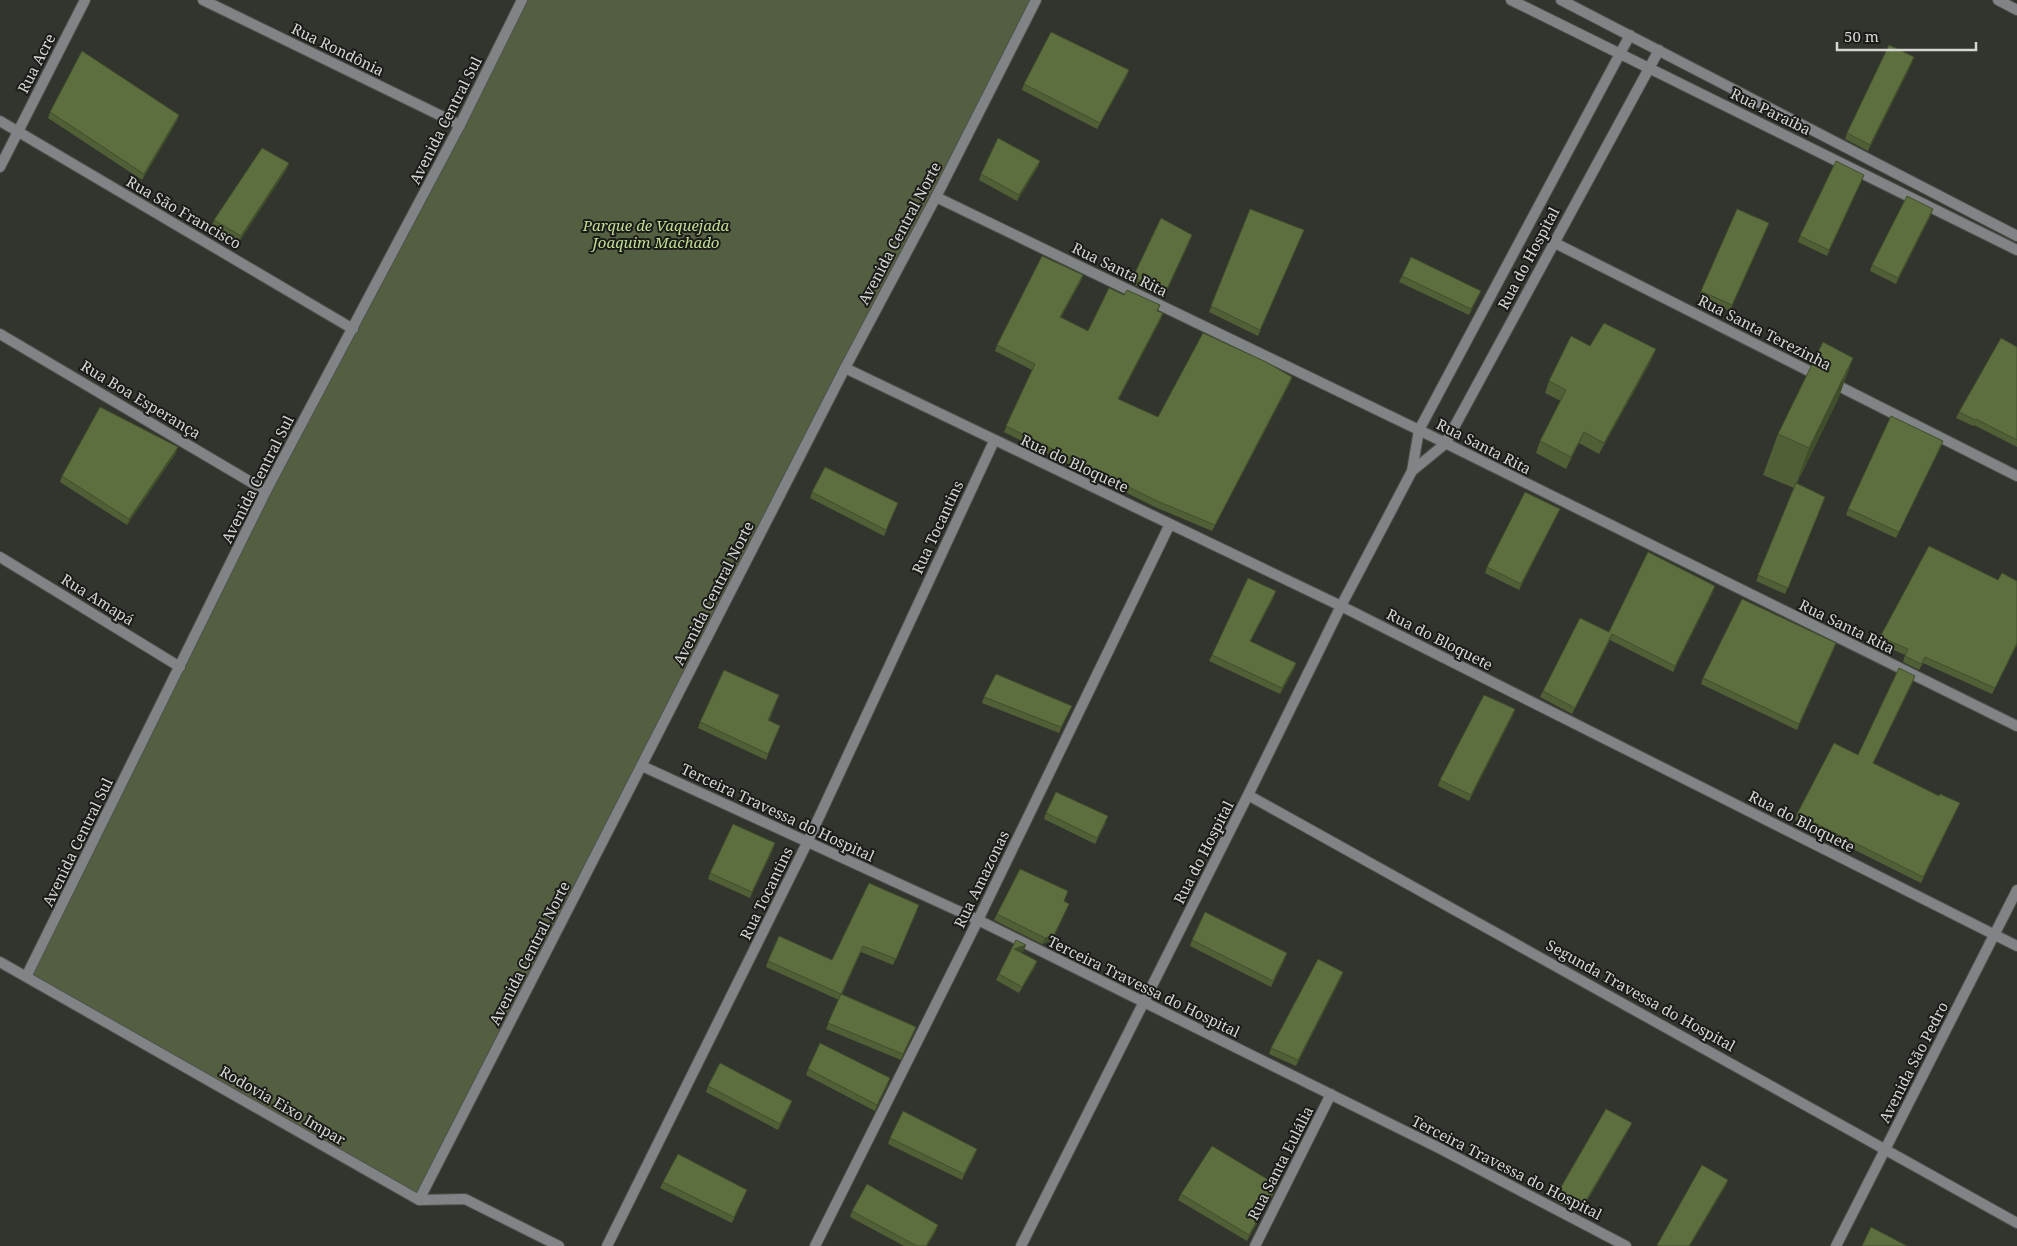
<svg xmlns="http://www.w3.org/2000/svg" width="2017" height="1246" font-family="'Noto Serif',serif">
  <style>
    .green { fill: #545f42 }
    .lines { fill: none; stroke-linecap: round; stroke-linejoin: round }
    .minor-casing { stroke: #4f524b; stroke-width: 12 }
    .tertiary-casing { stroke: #4f524b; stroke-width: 12 }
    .minor { stroke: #818487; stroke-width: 10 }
    .tertiary { stroke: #818487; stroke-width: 10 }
    .wall { fill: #505f36 }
    .shaded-wall { fill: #414e2c }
    .building { fill: #5d6f3f; stroke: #414e2c }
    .labels { text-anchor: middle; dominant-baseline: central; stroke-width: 4; stroke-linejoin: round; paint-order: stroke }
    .street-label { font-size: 15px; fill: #d5d7d2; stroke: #1b1c19 }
    .park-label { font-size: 15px; font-style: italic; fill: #c1dd92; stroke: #1b1c19 }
  </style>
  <rect width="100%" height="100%" fill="#32352d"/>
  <path class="green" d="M 516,0 L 1035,0 L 419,1200 L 27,975 Z"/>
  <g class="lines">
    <defs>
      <path id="minor" d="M 203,0 L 460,125
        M 1511,0 L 2017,250
        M 1561,0 L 2017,236
        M 1998,0 L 2017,10
        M 0,121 L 353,329
        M 0,167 L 85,0
        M 936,197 L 1419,430 L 2017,726
        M 1553,242 L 2017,476
        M 0,334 L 266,491
        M 845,368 L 1341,606 L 2017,946
        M 1412,471 L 1445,444 L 1659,50
        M 0,557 L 180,667
        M 642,766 L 978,920 L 1437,1147 L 1626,1246
        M 1248,795 L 2017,1223
        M 607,1246 L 807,843 L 994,441
        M 815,1246 L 978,920 L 1170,524
        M 1021,1246 L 1248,795 L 1341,606 L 1412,471 L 1419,430 L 1630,35
        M 1255,1246 L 1331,1094
        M 1836,1246 L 2017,890"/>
      <path id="tertiary" d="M 0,962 L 419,1200 L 465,1199 L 559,1246
        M 27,975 L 266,491 L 460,125 L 522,0
        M 419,1200 L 845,368 L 936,197 L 1036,0"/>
    </defs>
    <use href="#minor" class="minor-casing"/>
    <use href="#tertiary" class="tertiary-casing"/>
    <use href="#minor" class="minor"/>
    <use href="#tertiary" class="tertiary"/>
  </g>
  <path class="wall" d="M 1912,63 L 1868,151 L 1845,139 L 1847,133 Z
    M 1127,76 L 1097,129 L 1022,90 L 1024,84 Z
    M 50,112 L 179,115 L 177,121 L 142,180 L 48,118 Z
    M 1040,161 L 1038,167 L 1017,201 L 979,180 L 981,174 Z
    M 287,169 L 239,242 L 212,226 L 214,220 Z
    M 1864,175 L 1827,256 L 1798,242 L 1800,236 Z
    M 1250,209 L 1304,230 L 1258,336 L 1209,312 Z
    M 1931,215 L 1896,284 L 1870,271 L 1872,265 Z
    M 1769,223 L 1730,311 L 1699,297 L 1701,291 Z
    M 1190,241 L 1163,299 L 1131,283 L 1133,277 Z
    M 1083,275 L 1081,281 L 1061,317 L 1088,331 L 1124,295 L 1160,305 L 1158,311 L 1163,313 L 1161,319 L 1118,399 L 1158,417 L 1292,377 L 1290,383 L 1212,531 L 1155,507 L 1004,432 L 1032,370 L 995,351 L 997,345 Z
    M 1402,276 L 1478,297 L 1469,315 L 1399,282 Z
    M 1590,346 L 1651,361 L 1599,454 L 1579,443 L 1566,469 L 1536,453 L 1540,441 L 1561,401 L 1545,393 L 1549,381 Z
    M 2017,347 L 2017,447 L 1974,425 L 1973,426 L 1956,418 L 1959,412 Z
    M 1853,358 L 1838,399 L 1797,483 L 1823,503 L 1785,594 L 1756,581 L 1794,488 L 1763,475 L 1778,434 Z
    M 1941,447 L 1896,538 L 1846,515 L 1848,509 Z
    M 176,453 L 127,525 L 60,482 L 62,476 Z
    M 812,492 L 895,509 L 884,536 L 810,498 Z
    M 1560,509 L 1557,515 L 1519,590 L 1485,573 L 1487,567 Z
    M 1998,580 L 2017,581 L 2017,645 L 1992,694 L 1923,663 L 1919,670 L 1903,662 L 1905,655 L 1878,643 L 1880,637 Z
    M 1713,592 L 1673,672 L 1610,640 L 1572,714 L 1540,697 L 1543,691 L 1609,632 Z
    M 1274,597 L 1250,642 L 1296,663 L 1294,669 L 1280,694 L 1209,661 L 1212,655 Z
    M 1834,649 L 1797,730 L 1701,684 L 1703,678 Z
    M 1913,682 L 1873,763 L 1957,809 L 1921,883 L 1795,820 L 1797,814 L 1858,755 Z
    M 779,695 L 769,721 L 780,726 L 766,760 L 698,728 L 700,722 Z
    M 984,697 L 1069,712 L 1059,733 L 982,703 Z
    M 1515,709 L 1513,715 L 1469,801 L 1438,786 L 1440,780 Z
    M 1046,813 L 1106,822 L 1095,844 L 1044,819 Z
    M 773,849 L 750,898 L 708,879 L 710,873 Z
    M 1064,901 L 1069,904 L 1052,941 L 1042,944 L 994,920 L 997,914 Z
    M 917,911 L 893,965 L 861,952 L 842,994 L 916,1027 L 901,1060 L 826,1029 L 839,1000 L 766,967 L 768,961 L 832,960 Z
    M 1016,940 L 1024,951 L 1020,952 L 1035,967 L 1019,993 L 996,980 Z
    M 1192,940 L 1285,959 L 1271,987 L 1190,946 Z
    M 1343,972 L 1341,978 L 1296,1066 L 1269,1054 L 1271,1048 Z
    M 808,1069 L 888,1084 L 875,1111 L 806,1075 Z
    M 708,1086 L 790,1107 L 778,1130 L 706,1092 Z
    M 1632,1123 L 1629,1129 L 1580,1213 L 1554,1200 L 1557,1194 Z
    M 890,1138 L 975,1155 L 962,1180 L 888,1144 Z
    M 663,1182 L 747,1190 L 732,1223 L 660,1188 Z
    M 1277,1185 L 1275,1191 L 1247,1241 L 1178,1200 L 1181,1194 Z
    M 852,1211 L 936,1231 L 927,1246 L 904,1246 L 850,1217 Z"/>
  <path class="shaded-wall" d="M 1914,57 L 1912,63 L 1868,151 L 1870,145 Z
    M 1129,70 L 1127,76 L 1097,129 L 1100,123 Z
    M 179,115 L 177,121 L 142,180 L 144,174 Z
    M 1040,161 L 1038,167 L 1017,201 L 1019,195 Z
    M 289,163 L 287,169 L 239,242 L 241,236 Z
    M 1864,175 L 1862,181 L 1827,256 L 1829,250 Z
    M 1933,209 L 1931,215 L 1896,284 L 1898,278 Z
    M 1769,223 L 1767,229 L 1730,311 L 1732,305 Z
    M 1192,235 L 1190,241 L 1163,299 L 1165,293 Z
    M 1083,275 L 1081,281 L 1058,323 L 1060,317 Z
    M 1481,291 L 1469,315 L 1471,309 Z
    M 1163,313 L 1161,319 L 1116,405 L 1118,399 Z
    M 1656,349 L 1651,361 L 1599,454 L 1604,443 Z
    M 1853,358 L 1838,399 L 1794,489 L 1809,448 Z
    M 1292,377 L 1290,383 L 1212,531 L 1215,525 Z
    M 1584,432 L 1579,443 L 1566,469 L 1571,457 Z
    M 1943,441 L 1941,447 L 1896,538 L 1899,532 Z
    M 178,447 L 176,453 L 127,525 L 129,519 Z
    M 1560,509 L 1557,515 L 1519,590 L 1521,584 Z
    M 1715,586 L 1713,592 L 1673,672 L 1675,666 Z
    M 1276,591 L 1274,597 L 1247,647 L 1250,641 Z
    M 1612,634 L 1610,640 L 1572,714 Z
    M 1836,643 L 1834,649 L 1797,730 L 1799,724 Z
    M 2017,643 L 2017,645 L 1992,694 L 1995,688 Z
    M 1296,663 L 1294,669 L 1280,694 L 1282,688 Z
    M 1915,676 L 1913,682 L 1870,769 L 1873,763 Z
    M 1072,706 L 1069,712 L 1059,733 L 1061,727 Z
    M 1515,709 L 1513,715 L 1469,801 L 1471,795 Z
    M 1960,803 L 1957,809 L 1921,883 L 1923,877 Z
    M 775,843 L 773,849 L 750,898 L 752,892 Z
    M 1069,904 L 1052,941 L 1042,944 L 1045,938 Z
    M 1026,945 L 1024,951 L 1011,955 L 1014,949 Z
    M 1287,953 L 1285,959 L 1271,987 L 1273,981 Z
    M 1037,961 L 1035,967 L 1019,993 L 1022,987 Z
    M 1343,972 L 1341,978 L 1296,1066 L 1298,1060 Z
    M 916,1027 L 914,1033 L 901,1060 L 903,1054 Z
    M 890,1078 L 888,1084 L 875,1111 L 877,1105 Z
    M 792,1101 L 790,1107 L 778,1130 L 780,1124 Z
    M 1632,1123 L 1629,1129 L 1580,1213 L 1582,1207 Z
    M 977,1149 L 975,1155 L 962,1180 L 964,1174 Z
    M 1728,1180 L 1726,1186 L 1690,1246 L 1689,1246 Z
    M 1277,1185 L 1275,1191 L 1247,1241 L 1249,1235 Z
    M 938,1225 L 936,1231 L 927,1246 L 926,1246 Z"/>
  <path class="building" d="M 1051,32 L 1129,70 L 1100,123 L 1024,84 Z
    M 1889,45 L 1914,57 L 1870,145 L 1847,133 Z
    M 82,51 L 179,115 L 144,174 L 50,112 Z
    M 998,138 L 1040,161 L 1019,195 L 981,174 Z
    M 262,148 L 289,163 L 241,236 L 214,220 Z
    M 1836,161 L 1864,175 L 1829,250 L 1800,236 Z
    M 1907,196 L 1933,209 L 1898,278 L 1872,265 Z
    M 1250,209 L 1304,230 L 1260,330 L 1211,306 Z
    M 1737,209 L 1769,223 L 1732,305 L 1701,291 Z
    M 1161,218 L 1192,235 L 1165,293 L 1133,277 Z
    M 1042,256 L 1083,275 L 1060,317 L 1088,331 L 1109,288 L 1124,295 L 1127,290 L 1160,305 L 1157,311 L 1163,313 L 1118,399 L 1158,417 L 1203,333 L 1266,362 L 1292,377 L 1215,525 L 1157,501 L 1006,426 L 1035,364 L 997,345 Z
    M 1411,257 L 1481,291 L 1471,309 L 1402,276 Z
    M 1604,323 L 1656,349 L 1604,443 L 1584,432 L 1571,457 L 1540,441 L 1566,390 L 1549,381 L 1571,336 L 1590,346 Z
    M 2001,338 L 2017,347 L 2017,440 L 1976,419 L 1975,420 L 1959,412 Z
    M 1823,342 L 1853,358 L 1809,448 L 1778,434 Z
    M 100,407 L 178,447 L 129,519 L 62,476 Z
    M 1891,416 L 1943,441 L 1899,532 L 1848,509 Z
    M 825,467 L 898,503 L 886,530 L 812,492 Z
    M 1796,483 L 1825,497 L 1788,588 L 1758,575 Z
    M 1525,492 L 1560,509 L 1521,584 L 1487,567 Z
    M 1929,546 L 1998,580 L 2002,573 L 2017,581 L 2017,643 L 1995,688 L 1925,657 L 1921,664 L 1905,656 L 1908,649 L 1880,637 Z
    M 1648,552 L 1715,586 L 1675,666 L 1612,634 L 1575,708 L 1543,691 L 1580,618 L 1609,632 Z
    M 1248,578 L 1276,591 L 1250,641 L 1296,663 L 1282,688 L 1212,655 Z
    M 1742,599 L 1836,643 L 1799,724 L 1703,678 Z
    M 1899,668 L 1915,676 L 1873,763 L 1939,796 L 1940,794 L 1960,803 L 1923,877 L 1797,814 L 1834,743 L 1858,755 Z
    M 724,670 L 779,695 L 768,720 L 780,726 L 768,754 L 700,722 Z
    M 996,674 L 1072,706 L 1061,727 L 984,697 Z
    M 1484,695 L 1515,709 L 1471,795 L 1440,780 Z
    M 1056,792 L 1108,816 L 1097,838 L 1046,813 Z
    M 733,824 L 775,843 L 752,892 L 710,873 Z
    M 1020,869 L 1068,891 L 1064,901 L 1069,904 L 1054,935 L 1045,938 L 997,914 Z
    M 869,883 L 919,905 L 896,959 L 863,946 L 841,994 L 768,961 L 779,936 L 832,960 Z
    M 1205,912 L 1287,953 L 1273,981 L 1192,940 Z
    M 1016,940 L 1026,945 L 1014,949 L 1037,961 L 1022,987 L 999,974 Z
    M 1318,959 L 1343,972 L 1298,1060 L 1271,1048 Z
    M 841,994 L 916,1027 L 903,1054 L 828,1023 Z
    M 820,1043 L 890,1078 L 877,1105 L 808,1069 Z
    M 720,1063 L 792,1101 L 780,1124 L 708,1086 Z
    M 1606,1109 L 1632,1123 L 1582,1207 L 1557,1194 Z
    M 903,1111 L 977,1149 L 964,1174 L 890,1138 Z
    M 1212,1146 L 1277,1185 L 1249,1235 L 1181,1194 Z
    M 678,1154 L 747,1190 L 734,1217 L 663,1182 Z
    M 1702,1165 L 1728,1180 L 1689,1246 L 1659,1246 L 1657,1245 Z
    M 867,1184 L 938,1225 L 926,1246 L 917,1246 L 852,1211 Z
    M 1871,1227 L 1907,1246 L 1862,1246 Z"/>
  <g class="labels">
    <g class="street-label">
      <text transform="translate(338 49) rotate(26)">Rua Rondônia</text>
      <text transform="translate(36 63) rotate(-63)">Rua Acre</text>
      <text transform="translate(1771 111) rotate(26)">Rua Paraíba</text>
      <text transform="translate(445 120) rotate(-63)">Avenida Central Sul</text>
      <text transform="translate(184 212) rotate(30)">Rua São Francisco</text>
      <text transform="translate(899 233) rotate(-62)">Avenida Central Norte</text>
      <text transform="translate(1528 258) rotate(-62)">Rua do Hospital</text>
      <text transform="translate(1120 269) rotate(26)">Rua Santa Rita</text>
      <text transform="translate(1765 332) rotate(27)">Rua Santa Terezinha</text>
      <text transform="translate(141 399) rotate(31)">Rua Boa Esperança</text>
      <text transform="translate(1484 446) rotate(27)">Rua Santa Rita</text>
      <text transform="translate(1075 463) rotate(25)">Rua do Bloquete</text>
      <text transform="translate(257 479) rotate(-63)">Avenida Central Sul</text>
      <text transform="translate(937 527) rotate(-65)">Rua Tocantins</text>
      <text transform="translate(713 593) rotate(-63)">Avenida Central Norte</text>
      <text transform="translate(98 599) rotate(32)">Rua Amapá</text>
      <text transform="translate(1847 626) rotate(26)">Rua Santa Rita</text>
      <text transform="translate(1440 639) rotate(27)">Rua do Bloquete</text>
      <text transform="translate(778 812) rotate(25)">Terceira Travessa do Hospital</text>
      <text transform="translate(1802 821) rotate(27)">Rua do Bloquete</text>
      <text transform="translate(77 842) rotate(-64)">Avenida Central Sul</text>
      <text transform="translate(1203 852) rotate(-63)">Rua do Hospital</text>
      <text transform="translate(981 879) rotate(-64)">Rua Amazonas</text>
      <text transform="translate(766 893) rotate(-64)">Rua Tocantins</text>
      <text transform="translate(529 953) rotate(-63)">Avenida Central Norte</text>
      <text transform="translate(1144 986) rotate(26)">Terceira Travessa do Hospital</text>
      <text transform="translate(1641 995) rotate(29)">Segunda Travessa do Hospital</text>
      <text transform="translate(1913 1062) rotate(-63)">Avenida São Pedro</text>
      <text transform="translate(283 1105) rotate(30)">Rodovia Eixo Impar</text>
      <text transform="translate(1280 1163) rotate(-63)">Rua Santa Eulália</text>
      <text transform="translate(1507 1167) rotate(27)">Terceira Travessa do Hospital</text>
    </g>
    <g class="park-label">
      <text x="656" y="225">Parque de Vaquejada<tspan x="656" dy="17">Joaquim Machado</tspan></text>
    </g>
  </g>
  <path d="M1837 42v8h139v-8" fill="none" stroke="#d5d7d2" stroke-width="2.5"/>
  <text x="1844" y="42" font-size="15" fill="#d5d7d2" stroke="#1b1c19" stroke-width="4" paint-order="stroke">50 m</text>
</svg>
